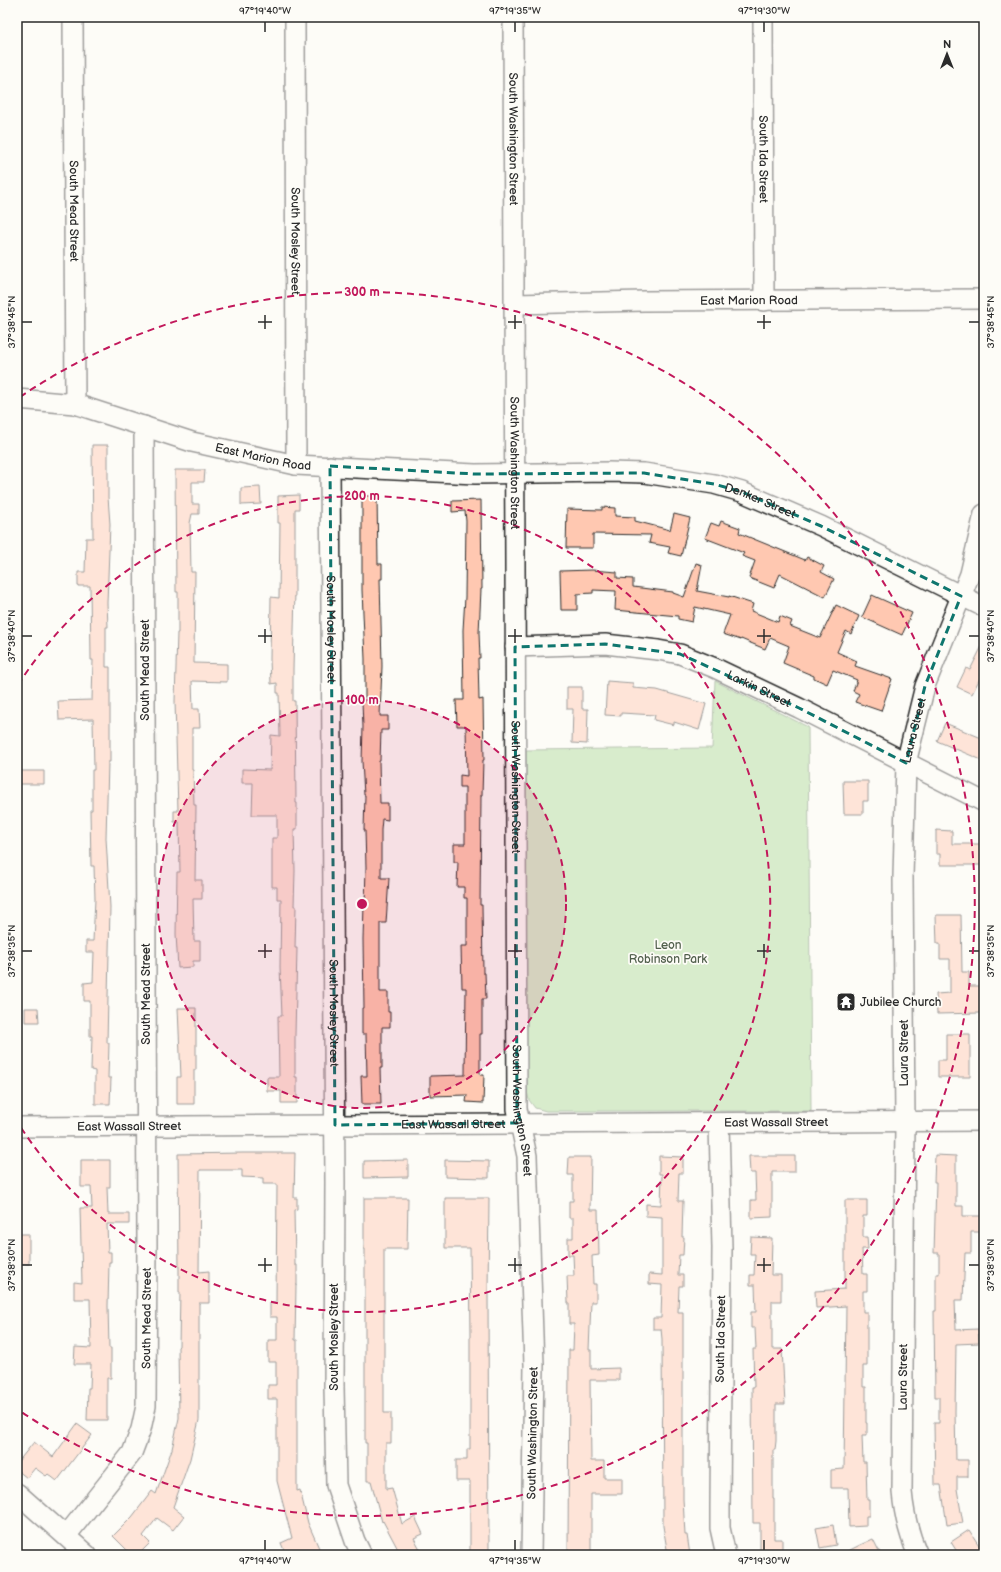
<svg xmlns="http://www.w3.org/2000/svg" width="1001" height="1572" font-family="'Balsamiq Sans',sans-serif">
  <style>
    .green { fill: #aad998; stroke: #6a8262 }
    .building { fill: #ffc8b1; stroke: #2b2b2b }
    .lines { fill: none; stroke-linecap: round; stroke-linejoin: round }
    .minor-casing { stroke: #2b2b2b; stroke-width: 22 }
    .minor { stroke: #fdfcf7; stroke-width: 19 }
    .marked { fill: none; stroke: #0f766e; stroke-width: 3; stroke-dasharray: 8 5; stroke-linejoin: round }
    .ticks { fill: none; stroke: #2b2b2b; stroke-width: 1.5 }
    .ring { fill: none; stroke: #c2185b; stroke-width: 2; stroke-dasharray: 7 5 }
    .labels { text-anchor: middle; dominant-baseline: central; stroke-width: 3.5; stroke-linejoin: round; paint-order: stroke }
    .street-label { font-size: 12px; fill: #2b2b2b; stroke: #fdfcf7 }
    .park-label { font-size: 12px; fill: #515f4c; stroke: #fdfcf7 }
    .poi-label { font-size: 12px; fill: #2b2b2b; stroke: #fdfcf7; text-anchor: start }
    .centre { fill: #c2185b; stroke: #fdfcf7; stroke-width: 2 }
    .ring-label { font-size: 12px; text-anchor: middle; font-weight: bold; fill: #c2185b; stroke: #fdfcf7; stroke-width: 3.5; stroke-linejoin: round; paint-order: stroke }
    .neatline { fill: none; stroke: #2b2b2b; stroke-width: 1.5 }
    .ticks-label { font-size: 10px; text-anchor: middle; fill: #2b2b2b }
  </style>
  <rect width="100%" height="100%" fill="#fdfcf7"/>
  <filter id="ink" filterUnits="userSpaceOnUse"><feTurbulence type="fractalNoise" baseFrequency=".025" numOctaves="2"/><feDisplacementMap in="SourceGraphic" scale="8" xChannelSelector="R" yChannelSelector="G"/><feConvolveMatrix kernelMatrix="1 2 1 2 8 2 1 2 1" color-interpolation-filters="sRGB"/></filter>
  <g filter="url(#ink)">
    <path class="green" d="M 715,681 L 808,727 L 811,1111 L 546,1111 L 535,1108 L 529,1100 L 526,1087 L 526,750 L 712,748 Z"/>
    <path class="building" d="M 92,445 L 108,445 L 108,497 L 110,524 L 107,603 L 108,627 L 106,627 L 106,667 L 110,667 L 110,762 L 108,762 L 106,838 L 110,907 L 107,1043 L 109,1043 L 108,1078 L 111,1078 L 110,1104 L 95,1104 L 95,1071 L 91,1070 L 92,1036 L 90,1036 L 90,1001 L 84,1001 L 84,983 L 93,982 L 94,952 L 86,952 L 86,941 L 93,941 L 95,899 L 94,866 L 91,866 L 90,810 L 92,810 L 92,770 L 94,770 L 93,719 L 59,720 L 58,701 L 92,700 L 93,660 L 91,660 L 90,586 L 78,586 L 78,572 L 85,572 L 86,538 L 93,538 Z
      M 175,470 L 205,470 L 204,482 L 192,482 L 192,504 L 199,504 L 199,514 L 192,514 L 190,523 L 191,572 L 195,572 L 194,663 L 227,664 L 227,682 L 192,681 L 193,709 L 199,709 L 200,728 L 192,728 L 192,770 L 193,770 L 194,805 L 196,805 L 195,880 L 202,880 L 202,899 L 193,899 L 194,941 L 200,941 L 200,961 L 193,961 L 193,967 L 178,968 L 176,934 L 177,872 L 180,872 L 179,822 L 174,822 L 174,811 L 178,811 L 175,701 L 177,633 L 178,633 L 178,592 L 176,592 Z
      M 260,487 L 261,504 L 241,505 L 241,488 Z
      M 299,495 L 299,509 L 295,509 L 295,591 L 293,669 L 293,701 L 295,701 L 296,803 L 297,803 L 297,829 L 294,829 L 295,871 L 294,906 L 296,906 L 295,948 L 297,948 L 295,1035 L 295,1077 L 297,1077 L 297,1103 L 281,1103 L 281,1091 L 267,1091 L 267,1077 L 279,1077 L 278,1016 L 282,1016 L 280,967 L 281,899 L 277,899 L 277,887 L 272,887 L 272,838 L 277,838 L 277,815 L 252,815 L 253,783 L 242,783 L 242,769 L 270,770 L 271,735 L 280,736 L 279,693 L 277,693 L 277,683 L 271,684 L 270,659 L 271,597 L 279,598 L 280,523 L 278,523 L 278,496 Z
      M 362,496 L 377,496 L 378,564 L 382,564 L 382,579 L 380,579 L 382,666 L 380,716 L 388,716 L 388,730 L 381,730 L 380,761 L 379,761 L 380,803 L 388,803 L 388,820 L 382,819 L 381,830 L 381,878 L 389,878 L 386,923 L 380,923 L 380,992 L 388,992 L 388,1012 L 390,1012 L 390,1027 L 382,1027 L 382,1068 L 380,1068 L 381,1104 L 362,1104 L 361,1076 L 367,1076 L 366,1034 L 362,1034 L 362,1008 L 364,1008 L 363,939 L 364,905 L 365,905 L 366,867 L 365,830 L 364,830 L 365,795 L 364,795 L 362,761 L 363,727 L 362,701 L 365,701 L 365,659 L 362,590 Z
      M 481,500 L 482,589 L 481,589 L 479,633 L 480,658 L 478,658 L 479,700 L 483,699 L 484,760 L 483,760 L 482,795 L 481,795 L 480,905 L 482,905 L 483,973 L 485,973 L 486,999 L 482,999 L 482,1034 L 480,1034 L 480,1075 L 484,1075 L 483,1103 L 466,1102 L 467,1095 L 430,1096 L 430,1076 L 465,1075 L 466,988 L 462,988 L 461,946 L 467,946 L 467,898 L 464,898 L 464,887 L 457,887 L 458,862 L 454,862 L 454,844 L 465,844 L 465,787 L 460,787 L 460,775 L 467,776 L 466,726 L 457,726 L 456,700 L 464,700 L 463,630 L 465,597 L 466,521 L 465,511 L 452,512 L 452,501 Z
      M 602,507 L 615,508 L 615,516 L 635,517 L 635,521 L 670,530 L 674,514 L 690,518 L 681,556 L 668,553 L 670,547 L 649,543 L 651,535 L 593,534 L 593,548 L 566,548 L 567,509 L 602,510 Z
      M 721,521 L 740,528 L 739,533 L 805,560 L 807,557 L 824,566 L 821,572 L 834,579 L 825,597 L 780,574 L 774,588 L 749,578 L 755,561 L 742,556 L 744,553 L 705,538 L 711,523 L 719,526 Z
      M 696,563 L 702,565 L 697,591 L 729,597 L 729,596 L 753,604 L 751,611 L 778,622 L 780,616 L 792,621 L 790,626 L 820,638 L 836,605 L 859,616 L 851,634 L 846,631 L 837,652 L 857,661 L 855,666 L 892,679 L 881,711 L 855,702 L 859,694 L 853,691 L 857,680 L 833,670 L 827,684 L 814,678 L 814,676 L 783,663 L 789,646 L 770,638 L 765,649 L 741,639 L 741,640 L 723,634 L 730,615 L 695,607 L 692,622 L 678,619 L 678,616 L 615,610 L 616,591 L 593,590 L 593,593 L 577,594 L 577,610 L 561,610 L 560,571 L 592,570 L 617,572 L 617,578 L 633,579 L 633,587 L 673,592 L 673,593 L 684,597 Z
      M 872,595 L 912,613 L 902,635 L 862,617 Z
      M 984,642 L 984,670 L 972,694 L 957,687 L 966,668 L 970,670 Z
      M 607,681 L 633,683 L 633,688 L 657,690 L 706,704 L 699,730 L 674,722 L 674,725 L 654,720 L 655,715 L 621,713 L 621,716 L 605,715 Z
      M 567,687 L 582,687 L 582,709 L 588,709 L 587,744 L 572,743 L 573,709 L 567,709 Z
      M 945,723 L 984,739 L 984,761 L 937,741 Z
      M 17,771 L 44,771 L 44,784 L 17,784 Z
      M 843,781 L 868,781 L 868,801 L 863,801 L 863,814 L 844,814 Z
      M 936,830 L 952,831 L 952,844 L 984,844 L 984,865 L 940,865 L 940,854 L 936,854 Z
      M 936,915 L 961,915 L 962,972 L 969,972 L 969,986 L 980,986 L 980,1013 L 937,1014 L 936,994 L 950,993 L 950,959 L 940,959 L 940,944 L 937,944 Z
      M 25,1008 L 38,1008 L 39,1022 L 25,1022 Z
      M 178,1008 L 196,1008 L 196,1070 L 194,1070 L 194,1104 L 177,1104 L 177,1077 L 181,1077 Z
      M 946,1034 L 970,1034 L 970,1077 L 938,1077 L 938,1060 L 946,1060 Z
      M 242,1153 L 295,1153 L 294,1198 L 297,1198 L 297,1209 L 294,1210 L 295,1265 L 297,1265 L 297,1285 L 296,1285 L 295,1340 L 297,1340 L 297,1491 L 300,1490 L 308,1523 L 322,1555 L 286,1555 L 281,1543 L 292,1538 L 277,1481 L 277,1399 L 268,1399 L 268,1385 L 276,1385 L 276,1362 L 268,1362 L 268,1340 L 277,1340 L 277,1317 L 270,1317 L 270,1303 L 276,1303 L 277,1184 L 263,1184 L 263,1178 L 242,1177 L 242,1170 L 200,1170 L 199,1272 L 209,1271 L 209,1303 L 199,1303 L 199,1420 L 190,1459 L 173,1507 L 184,1516 L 173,1530 L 157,1518 L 143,1536 L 150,1543 L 138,1555 L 132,1555 L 113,1536 L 132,1517 L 152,1491 L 156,1494 L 172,1449 L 179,1418 L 178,1347 L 179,1346 L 180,1292 L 179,1292 L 179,1272 L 178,1154 Z
      M 935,1155 L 956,1156 L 956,1206 L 963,1206 L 963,1216 L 984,1216 L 984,1232 L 971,1232 L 971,1253 L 965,1253 L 963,1300 L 955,1300 L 956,1330 L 978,1329 L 979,1343 L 956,1344 L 955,1412 L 956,1460 L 968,1460 L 968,1477 L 957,1477 L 957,1489 L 963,1523 L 947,1525 L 941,1485 L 935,1485 L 934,1423 L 939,1423 L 939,1397 L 935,1397 L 934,1311 L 936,1311 L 936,1274 L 939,1274 L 939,1253 L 934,1253 L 936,1182 L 934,1182 Z
      M 659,1156 L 683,1157 L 683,1173 L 679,1173 L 678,1201 L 683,1201 L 682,1237 L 684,1237 L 683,1255 L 679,1255 L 678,1275 L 683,1275 L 683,1286 L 679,1286 L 678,1312 L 683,1312 L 683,1499 L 685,1535 L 687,1535 L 690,1555 L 668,1555 L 663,1526 L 662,1339 L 661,1329 L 653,1329 L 653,1318 L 661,1318 L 662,1285 L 649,1284 L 649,1274 L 662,1275 L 662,1217 L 646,1216 L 646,1204 L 661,1205 L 662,1174 L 659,1174 Z
      M 749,1156 L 795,1156 L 795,1172 L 772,1172 L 772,1217 L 751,1218 L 751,1200 L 756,1200 L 755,1173 L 750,1173 Z
      M 569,1157 L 591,1157 L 590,1210 L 598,1210 L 599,1255 L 592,1256 L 593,1284 L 596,1284 L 596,1302 L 591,1302 L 589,1350 L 591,1350 L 591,1369 L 619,1368 L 619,1380 L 590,1380 L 591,1461 L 604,1461 L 604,1478 L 622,1478 L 622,1494 L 591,1494 L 591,1555 L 568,1555 L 569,1350 L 573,1350 L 574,1324 L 569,1324 L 569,1303 L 568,1303 L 567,1276 L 574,1276 L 573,1255 L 568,1255 L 568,1238 L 573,1238 L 573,1218 L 569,1218 L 569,1201 L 573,1201 L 573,1175 L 568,1175 Z
      M 81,1160 L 110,1160 L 110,1187 L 107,1187 L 108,1214 L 129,1214 L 129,1224 L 107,1224 L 108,1252 L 111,1252 L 111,1262 L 109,1262 L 108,1306 L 109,1348 L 111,1348 L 111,1378 L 107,1378 L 107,1420 L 87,1420 L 88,1388 L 90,1388 L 91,1364 L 74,1364 L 75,1347 L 91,1348 L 90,1299 L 74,1299 L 74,1282 L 82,1283 L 80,1208 L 92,1208 L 91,1187 L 81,1187 Z
      M 408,1160 L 408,1177 L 364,1178 L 364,1161 Z
      M 445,1160 L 489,1161 L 489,1178 L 445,1177 Z
      M 364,1198 L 408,1198 L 407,1249 L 384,1249 L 384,1413 L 391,1413 L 391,1443 L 386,1443 L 386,1489 L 392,1488 L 402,1524 L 415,1517 L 423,1534 L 414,1538 L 420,1549 L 408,1555 L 401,1555 L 383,1521 L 382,1522 L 371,1481 L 367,1481 L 367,1443 L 365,1443 L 365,1249 L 364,1249 Z
      M 445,1198 L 489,1198 L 488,1293 L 489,1555 L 470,1555 L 470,1481 L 456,1481 L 456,1460 L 467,1460 L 467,1449 L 470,1449 L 470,1337 L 471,1337 L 470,1248 L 445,1248 Z
      M 845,1200 L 867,1200 L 867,1216 L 863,1216 L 863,1237 L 867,1237 L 868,1249 L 862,1249 L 863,1274 L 867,1274 L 867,1291 L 863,1291 L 863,1312 L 867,1312 L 867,1366 L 863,1366 L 863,1387 L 866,1387 L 866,1423 L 867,1423 L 867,1435 L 862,1435 L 863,1462 L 866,1462 L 867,1500 L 869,1500 L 869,1516 L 866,1516 L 866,1526 L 849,1527 L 848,1488 L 831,1488 L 831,1470 L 844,1469 L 846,1306 L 816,1308 L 815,1291 L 845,1289 Z
      M 17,1234 L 29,1234 L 29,1264 L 17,1263 Z
      M 751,1237 L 772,1238 L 771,1275 L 781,1275 L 781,1301 L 772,1301 L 772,1349 L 782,1349 L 785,1404 L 776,1404 L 776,1441 L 775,1450 L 773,1450 L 773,1499 L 774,1499 L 774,1539 L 782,1539 L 782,1555 L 760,1555 L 760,1523 L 753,1523 L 752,1387 L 754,1387 L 753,1349 L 756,1349 L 755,1328 L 751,1328 L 751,1312 L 756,1312 L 755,1285 L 750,1285 L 750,1275 L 754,1275 L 755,1254 L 750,1254 Z
      M 77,1424 L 92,1435 L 57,1481 L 48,1474 L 46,1476 L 35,1468 L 27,1478 L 17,1470 L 17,1463 L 34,1442 L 53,1457 Z
      M 833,1525 L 836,1545 L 820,1548 L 816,1528 Z
      M 969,1530 L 984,1553 L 984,1555 L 959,1555 L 951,1542 Z
      M 873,1539 L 881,1555 L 840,1555 L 860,1545 Z"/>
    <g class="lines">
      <defs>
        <g id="minor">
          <path id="s1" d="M 73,17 L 75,404"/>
          <path id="s2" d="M 295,17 L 296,465"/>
          <path id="s3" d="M 513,17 L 517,1109 L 527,1156 L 534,1365 L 531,1555"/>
          <path id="s4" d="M 763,17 L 764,301"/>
          <path id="s5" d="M 515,304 L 644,301 L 984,299"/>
          <path id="s6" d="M 17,399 L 75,404 L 192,442 L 296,465 L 475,474 L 609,472 L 644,473 L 714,484 L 742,492 L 821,526 L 984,607"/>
          <path id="s7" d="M 330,466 L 335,1182 L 334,1387 L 336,1485 L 355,1541 L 362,1555"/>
          <path id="s8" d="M 515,647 L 605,644 L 658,650 L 680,654 L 715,668 L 799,708 L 984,802"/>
          <path d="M 719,1123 L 722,1248 L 720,1508 L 720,1528 L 726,1555"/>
          <path id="s9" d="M 17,1127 L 984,1121"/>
          <path d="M 17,1493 L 87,1555"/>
          <path id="s10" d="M 66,1536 L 132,1453 L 141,1429 L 146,1406 L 147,1244 L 144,426"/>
          <path id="s11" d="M 918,1555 C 909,1535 904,1514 902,1492 L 905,1122 L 903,877 L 906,763 L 925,686 L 970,574 L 984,514"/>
        </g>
      </defs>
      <use href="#minor" class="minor-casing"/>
      <use href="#minor" class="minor"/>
    </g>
  </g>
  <path d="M0 0H1001V1572H0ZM 330,466 L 475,474 L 644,473 L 714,484 L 742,492 L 821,526 L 961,596 L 925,686 L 906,763 L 799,708 L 680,654 L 605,644 L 515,647 L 517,1109 L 521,1123 L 335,1125 Z" fill="#fdfcf7" fill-opacity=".55" fill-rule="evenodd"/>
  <path class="marked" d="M 330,466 L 475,474 L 644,473 L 714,484 L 742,492 L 821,526 L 961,596 L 925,686 L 906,763 L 799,708 L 680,654 L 605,644 L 515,647 L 517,1109 L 521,1123 L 335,1125 Z"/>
  <path class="ticks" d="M 265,22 L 265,32M 515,22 L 515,32M 764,22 L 764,32M 265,315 L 265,329M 515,315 L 515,329M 764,315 L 764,329M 22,322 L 32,322M 258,322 L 272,322M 508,322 L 522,322M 757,322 L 771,322M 969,322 L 979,322M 265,629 L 265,643M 515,629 L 515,643M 764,629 L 764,643M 22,636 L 32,636M 258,636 L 272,636M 508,636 L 522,636M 757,636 L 771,636M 969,636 L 979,636M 265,944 L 265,958M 515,944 L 515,958M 764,944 L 764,958M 22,951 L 32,951M 258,951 L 272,951M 508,951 L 522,951M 757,951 L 771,951M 969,951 L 979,951M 265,1258 L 265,1272M 515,1258 L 515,1272M 764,1258 L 764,1272M 22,1265 L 32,1265M 258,1265 L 272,1265M 508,1265 L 522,1265M 757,1265 L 771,1265M 969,1265 L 979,1265M 265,1540 L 265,1550M 515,1540 L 515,1550M 764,1540 L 764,1550"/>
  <circle cx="362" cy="904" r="204" fill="#c2185b" fill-opacity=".12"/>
  <g class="ring">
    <circle cx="362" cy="904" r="204"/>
    <path d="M18 685A408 408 0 1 1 18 1123"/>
    <path d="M20 397A612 612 0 1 1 20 1411"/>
  </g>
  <defs>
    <symbol id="temple-square" viewBox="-11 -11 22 22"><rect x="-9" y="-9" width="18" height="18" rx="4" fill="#2b2b2b" stroke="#fdfcf7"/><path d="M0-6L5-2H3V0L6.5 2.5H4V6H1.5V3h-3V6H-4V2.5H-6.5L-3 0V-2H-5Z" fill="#fff"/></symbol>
  </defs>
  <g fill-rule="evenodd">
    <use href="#temple-square" x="835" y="991" width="22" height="22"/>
  </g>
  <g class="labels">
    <g class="street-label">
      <text stroke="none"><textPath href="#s3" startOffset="122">South Washington Street</textPath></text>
      <text stroke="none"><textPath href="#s4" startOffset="142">South Ida Street</textPath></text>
      <text stroke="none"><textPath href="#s1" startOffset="194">South Mead Street</textPath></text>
      <text stroke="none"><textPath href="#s2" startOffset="224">South Mosley Street</textPath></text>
      <text stroke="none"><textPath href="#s5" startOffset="234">East Marion Road</textPath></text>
      <text stroke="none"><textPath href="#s6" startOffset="254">East Marion Road</textPath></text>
      <text stroke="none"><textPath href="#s3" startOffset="446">South Washington Street</textPath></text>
      <text stroke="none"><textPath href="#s6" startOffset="756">Denker Street</textPath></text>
      <text stroke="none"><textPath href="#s7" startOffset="163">South Mosley Street</textPath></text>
      <text transform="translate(145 670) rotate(-90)">South Mead Street</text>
      <text stroke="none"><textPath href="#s8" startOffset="252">Larkin Street</textPath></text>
      <text stroke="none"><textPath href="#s11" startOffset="828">Laura Street</textPath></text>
      <text stroke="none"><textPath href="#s3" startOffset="770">South Washington Street</textPath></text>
      <text transform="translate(146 994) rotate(-90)">South Mead Street</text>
      <text stroke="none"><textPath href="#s7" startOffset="547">South Mosley Street</textPath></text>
      <text transform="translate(904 1053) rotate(-90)">Laura Street</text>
      <text stroke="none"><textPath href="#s3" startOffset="1094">South Washington Street</textPath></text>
      <text stroke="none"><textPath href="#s9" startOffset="759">East Wassall Street</textPath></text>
      <text stroke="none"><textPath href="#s9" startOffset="436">East Wassall Street</textPath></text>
      <text stroke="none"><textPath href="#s9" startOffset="112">East Wassall Street</textPath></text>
      <text stroke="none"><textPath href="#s10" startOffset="243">South Mead Street</textPath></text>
      <text transform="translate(334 1337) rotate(-90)">South Mosley Street</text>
      <text transform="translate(721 1339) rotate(-89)">South Ida Street</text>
      <text stroke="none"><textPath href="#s11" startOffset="180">Laura Street</textPath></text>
      <text transform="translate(533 1433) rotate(-89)">South Washington Street</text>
    </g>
    <g class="park-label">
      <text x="668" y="945">Leon<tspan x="668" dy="14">Robinson Park</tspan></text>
    </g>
    <g class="poi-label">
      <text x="860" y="1002">Jubilee Church</text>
    </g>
  </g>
  <circle cx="362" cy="904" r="6" class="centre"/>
  <g class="ring-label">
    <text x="362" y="296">300 m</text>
    <text x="362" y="500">200 m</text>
    <text x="362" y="704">100 m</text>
  </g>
  <rect width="1001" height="1572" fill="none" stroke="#fdfcf7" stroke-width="44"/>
  <g transform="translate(947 54)" stroke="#fdfcf7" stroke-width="3" paint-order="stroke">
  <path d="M0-3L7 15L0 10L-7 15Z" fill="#2b2b2b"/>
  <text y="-6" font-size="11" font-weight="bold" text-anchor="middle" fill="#2b2b2b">N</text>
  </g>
  <rect x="22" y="22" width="957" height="1528" class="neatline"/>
  <g class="ticks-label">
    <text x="265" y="14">97°19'40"W</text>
    <text x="515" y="14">97°19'35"W</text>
    <text x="764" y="14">97°19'30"W</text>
    <text transform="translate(11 322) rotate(-90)" y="4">37°38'45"N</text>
    <text transform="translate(990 322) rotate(-90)" y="4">37°38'45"N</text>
    <text transform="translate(11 636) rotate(-90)" y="4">37°38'40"N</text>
    <text transform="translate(990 636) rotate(-90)" y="4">37°38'40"N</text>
    <text transform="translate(11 951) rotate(-90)" y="4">37°38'35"N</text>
    <text transform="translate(990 951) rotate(-90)" y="4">37°38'35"N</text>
    <text transform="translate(11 1265) rotate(-90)" y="4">37°38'30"N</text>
    <text transform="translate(990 1265) rotate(-90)" y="4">37°38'30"N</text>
    <text x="265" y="1564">97°19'40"W</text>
    <text x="515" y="1564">97°19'35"W</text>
    <text x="764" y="1564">97°19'30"W</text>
  </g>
</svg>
